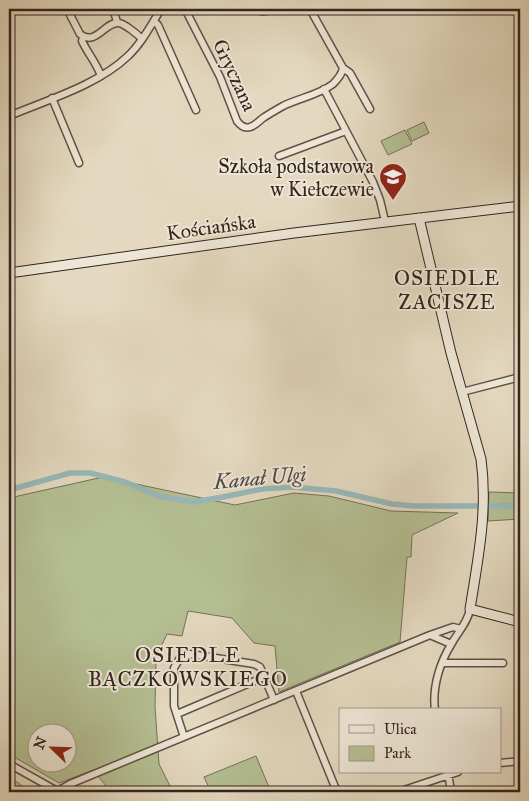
<svg xmlns="http://www.w3.org/2000/svg" width="529" height="801" font-family="'IM FELL Great Primer',serif">
  <style>
    .green { fill: #b4bf93; stroke: #747258; fill-rule: evenodd }
    .lines { fill: none; stroke-linecap: round; stroke-linejoin: round }
    .canal { stroke: #97b9b9; stroke-width: 5.5 }
    .street-casing { stroke: #605146; stroke-width: 9 }
    .secondary-casing { stroke: #34241d; stroke-width: 11 }
    .street { stroke: #ede6d6; stroke-width: 6 }
    .secondary { stroke: #ede6d6; stroke-width: 9 }
    .labels { text-anchor: middle; dominant-baseline: central; stroke-width: 4; stroke-linejoin: round; paint-order: stroke }
    .street-label { font-size: 20px; fill: #34241d; stroke: #ede6d6 }
    .poi-label { font-size: 20px; fill: #34241d; stroke: #ede6d6; text-anchor: end }
    .neighbourhood-label { font-size: 21px; letter-spacing: 1px; fill: #34241d; stroke: #ede6d6 }
    .water-label { font-size: 21px; font-style: italic; fill: #4d4944; stroke: #ede6d6 }
  </style>
  <rect width="100%" height="100%" fill="#e4d9c0"/>
  <filter id="stains"><feTurbulence type="fractalNoise" baseFrequency=".004" numOctaves="4"/><feColorMatrix values="0 0 0 0 .2 0 0 0 0 .09 0 0 0 0 .02 0 0 0 .5 -.17"/></filter>
  <radialGradient id="worn" r=".72"><stop offset=".6" stop-color="#630" stop-opacity="0"/><stop offset="1" stop-color="#630" stop-opacity=".3"/></radialGradient>
  <path class="green" d="M 424,122 L 429,133 L 412,141 L 407,130 Z
    M 405,130 L 412,144 L 388,155 L 381,141 Z
    M 103,477 L 235,505 L 294,493 L 329,496 L 391,511 L 458,513 L 412,535 L 411,557 L 407,557 L 400,642 L 279,692 L 275,646 L 254,643 L 232,618 L 188,611 L 182,636 L 167,634 L 156,657 L 155,707 L 159,764 L 173,792 L 111,792 L 93,770 L 59,783 L 9,754 L 9,499 L 18,496 ZM 38,734 L 68,734 L 68,764 L 38,764 Z
    M 489,492 L 520,493 L 520,519 L 488,521 Z
    M 256,756 L 271,792 L 211,792 L 204,777 Z
    M 9,776 L 30,792 L 9,792 Z"/>
  <g class="lines">
    <path class="canal" d="M 9,490 L 70,473 L 90,473 L 125,482 L 159,496 L 193,502 L 223,497 L 262,489 L 292,487 L 336,491 L 392,504 L 415,506 L 520,506"/>
    <defs>
      <path id="street" d="M 67,9 L 80,34 C 96,47 105,21 119,23 C 125,24 137,34 142,39
        M 115,9 L 115,15 L 117,22
        M 185,9 L 220,77 L 237,121 C 240,125 244,129 250,127 C 255,126 259,121 263,118 C 269,114 276,110 283,106 C 299,98 319,95 333,84 C 338,79 342,74 343,68
        M 253,9 C 260,11 265,13 271,9
        M 310,9 L 343,68 L 350,73 L 370,109
        M 154,21 L 158,25 L 196,110
        M 83,37 L 82,41 C 88,54 96,62 101,76
        M 324,89 L 373,182 L 380,200 L 385,221
        M 52,98 L 79,163
        M 9,116 C 47,100 98,85 128,56 C 142,43 151,25 161,9
        M 279,156 L 346,131
        M 462,392 L 520,377
        M 430,635 L 451,644
        M 442,663 L 503,663
        M 296,691 L 337,792
        M 435,710 C 432,687 440,662 452,643 C 458,632 468,622 470,609
        M 177,714 L 264,677
        M 184,737 L 174,706 L 174,668 L 180,658 L 184,655 L 190,654 L 254,664 L 260,667 L 274,700
        M 500,763 L 520,761
        M 9,764 L 59,792
        M 448,772 L 451,792
        M 59,792 L 61,789 L 70,784 L 430,635 L 453,627 L 461,629
        M 398,792 L 458,772"/>
      <path id="secondary" d="M 419,218 L 451,353 L 481,459 C 488,510 478,559 470,609 L 520,622
        M 9,273 L 294,233 L 520,206"/>
    </defs>
    <use href="#street" class="street-casing"/>
    <use href="#secondary" class="secondary-casing"/>
    <use href="#street" class="street"/>
    <use href="#secondary" class="secondary"/>
  </g>
  <defs>
    <symbol id="school-pin" viewBox="-11 -11 22 30"><path d="M0 17L-7.5 6A9.5 9.5 0 1 1 7.5 6Z" fill="#8f2418" stroke="#ede6d6"/><path d="M0-5L7-2L0 1L-7-2ZM-4 1L0 2.5L4 1V4Q0 6-4 4Z" fill="#fff"/></symbol>
  </defs>
  <g fill-rule="evenodd">
    <use href="#school-pin" x="377" y="161" width="32" height="43"/>
  </g>
  <g class="labels">
    <g class="street-label">
      <text transform="translate(235 75) rotate(65)">Gryczana</text>
      <text transform="translate(211 227) rotate(-8)">Kościańska</text>
    </g>
    <g class="poi-label">
      <text x="374" y="166">Szkoła podstawowa<tspan x="374" dy="23">w Kiełczewie</tspan></text>
    </g>
    <g class="neighbourhood-label">
      <text x="447" y="278">OSIEDLE<tspan x="447" dy="24">ZACISZE</tspan></text>
      <text x="188" y="655">OSIEDLE<tspan x="188" dy="24">BĄCZKOWSKIEGO</tspan></text>
    </g>
    <g class="water-label">
      <text transform="translate(260 478) rotate(-5)">Kanał Ulgi</text>
    </g>
  </g>
  <rect width="529" height="801" fill="none" stroke="#e4d9c0" stroke-width="30"/>
  <rect x="10" y="10" width="509" height="781" fill="none" stroke="#34241d" stroke-width="2.5"/>
  <rect x="15" y="15" width="499" height="771" fill="none" stroke="#34241d"/>
  <rect x="339" y="708" width="162" height="65" fill="#ede6d6" stroke="#a3988c"/>
  <rect x="349" y="725" width="25" height="8" fill="#ede6d6" stroke="#a3988c"/>
  <text x="384" y="734" font-size="15" fill="#34241d">Ulica</text>
  <rect x="349" y="746" width="25" height="15" fill="#b4bf93" stroke="#a3988c"/>
  <text x="384" y="758" font-size="15" fill="#34241d">Park</text>
  <g transform="translate(52 748) rotate(293)"><circle r="24" fill="#ede6d6" stroke="#a3988c"/>
  <path d="M0-4L9 19L0 12L-9 19Z" fill="#8f2418"/>
  <text y="-8" font-size="14" font-weight="bold" text-anchor="middle" fill="#34241d">N</text>
  </g>
  <rect width="100%" height="100%" filter="url(#stains)"/>
  <rect width="100%" height="100%" fill="url(#worn)"/>
</svg>
